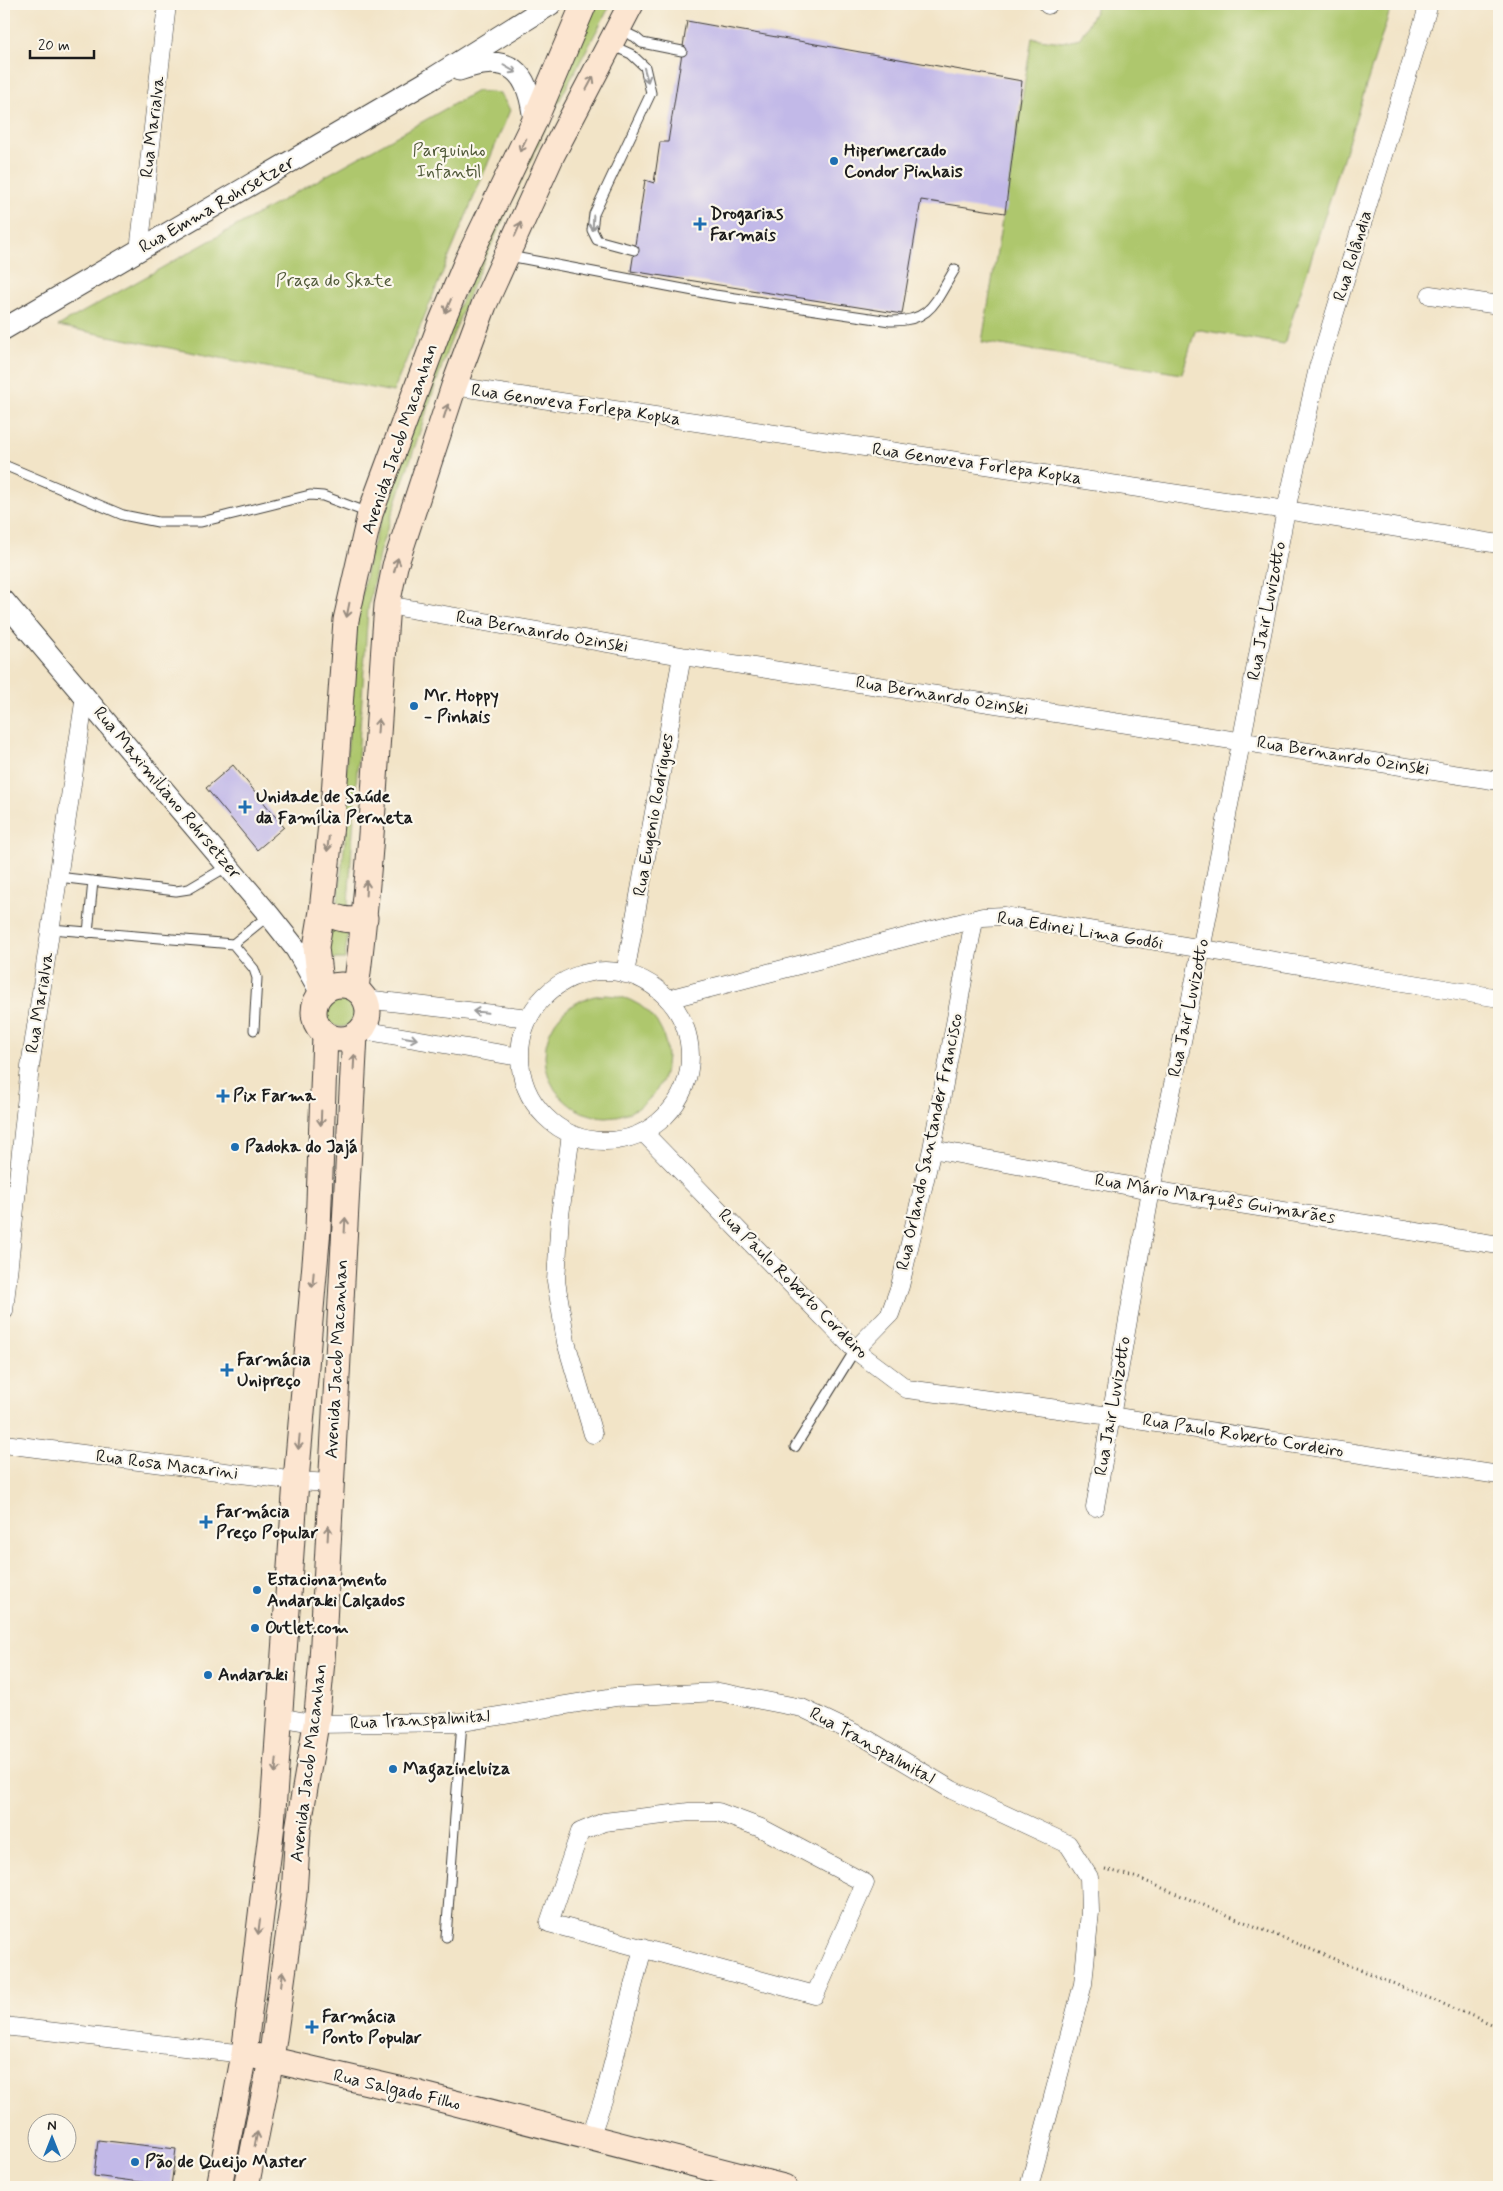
<svg xmlns="http://www.w3.org/2000/svg" width="1503" height="2191" font-family="Mynerve,sans-serif">
  <style>
    .green { fill: #aec76d; stroke: #657244 }
    .building { fill: #c2b9e8 }
    .lines { fill: none; stroke-linecap: round; stroke-linejoin: round }
    .service-casing { stroke: #3c3a36; stroke-width: 11 }
    .minor-casing { stroke: #3c3a36; stroke-width: 19 }
    .tertiary-casing { stroke: #3c3a36; stroke-width: 23 }
    .secondary-casing { stroke: #3c3a36; stroke-width: 27 }
    .path { stroke: #3c3a36; stroke-width: 3; stroke-dasharray: 1 4; stroke-linecap: butt }
    .service { stroke: #fff; stroke-width: 9 }
    .minor { stroke: #fff; stroke-width: 18 }
    .tertiary { stroke: #fff; stroke-width: 21 }
    .secondary { stroke: #fce5d0; stroke-width: 25 }
    .oneway { stroke: #999 }
    .oneway2 { stroke: #978b7f }
    .poi-dot { fill: #1f6fb2; stroke: #fbf7ec; stroke-width: 2 }
    .labels { text-anchor: middle; dominant-baseline: central; stroke-width: 4.5; stroke-linejoin: round; paint-order: stroke }
    .street-label { font-size: 18px; fill: #1c1c1c; stroke: #fbf7ec }
    .park-label { font-size: 18px; fill: #4f5838; stroke: #fbf7ec }
    .poi-label { font-size: 18px; font-weight: bold; fill: #1c1c1c; stroke: #fbf7ec; text-anchor: start }
  </style>
  <rect width="100%" height="100%" fill="#fbf7ec"/>
  <filter id="ink" filterUnits="userSpaceOnUse"><feTurbulence type="fractalNoise" baseFrequency=".02" numOctaves="2"/><feDisplacementMap in="SourceGraphic" scale="10" xChannelSelector="R" yChannelSelector="G"/><feConvolveMatrix kernelMatrix="1 2 1 2 8 2 1 2 1" color-interpolation-filters="sRGB"/></filter>
  <filter id="wash" filterUnits="userSpaceOnUse"><feTurbulence type="fractalNoise" baseFrequency=".0096" numOctaves="4" result="noise"/><feDisplacementMap in="SourceGraphic" scale="20" xChannelSelector="R" yChannelSelector="G"/><feGaussianBlur stdDeviation="1.12" result="paint"/><feColorMatrix in="noise" values="0 0 0 0 0 0 0 0 0 0 0 0 0 0 0 0 0 1.4 0 .05"/><feComposite in="paint" operator="in"/></filter>
  <g filter="url(#wash)">
    <rect width="100%" height="100%" fill="#f2e4c7"/>
    <path class="green" d="M 596,4 L 611,4 L 550,118 L 471,289 L 447,351 L 380,550 L 368,609 L 348,905 L 346,909 L 337,908 L 350,798 L 345,789 L 356,624 L 370,553 L 439,350 Z
      M 1096,4 L 1392,4 L 1284,344 L 1201,330 L 1195,331 L 1182,374 L 982,342 L 1032,38 L 1062,42 L 1080,38 L 1096,10 Z
      M 477,91 L 500,93 L 510,110 L 393,392 L 58,326 Z
      M 330,925 L 348,929 L 345,959 L 332,959 L 325,949 Z
      M325 1011a16 16 0 1 1 32 0a16 16 0 1 1-32 0Z
      M545 1056a61 61 0 1 1 122 0a61 61 0 1 1-122 0Z"/>
    <g id="blocks">
      <path class="building" d="M 687,21 L 1022,81 L 1005,213 L 921,200 L 902,314 L 631,271 L 645,180 L 654,183 L 660,142 L 668,142 Z
        M 233,765 L 284,827 L 257,850 L 206,788 Z
        M 98,2140 L 176,2149 L 171,2186 L 94,2176 Z"/>
    </g>
  </g>
  <g filter="url(#ink)">
    <use href="#blocks" fill-opacity="0" stroke="#3c3a36" stroke-width="1"/>
    <g class="lines">
      <defs>
        <path id="service" d="M 620,30 L 635,37 L 642,43 L 682,51
          M 611,45 L 631,54 L 645,67 L 651,93 L 594,214 L 592,230 L 597,240 L 634,250
          M 509,256 L 715,295 L 890,321 C 932,322 935,301 955,269
          M 4,465 L 123,515 L 158,522 L 201,522 L 310,495 L 323,496 L 369,513
          M 58,877 L 176,891 L 189,889 L 228,866
          M 51,929 L 233,944 L 269,915
          M 88,933 L 93,881
          M 233,944 L 254,969 L 257,978 L 254,1030
          M 795,1447 L 855,1350
          M 446,1937 L 462,1722"/>
        <path id="minor" d="M 1048,5 L 1049,4
          M 139,251 L 167,4
          M 1430,295 L 1499,305
          M 454,386 L 1286,510 L 1499,544
          M 387,605 L 682,656 L 1499,781
          M520 1056a85 85 0 1 1 170 0a85 85 0 1 1-170 0Z
          M 625,974 L 682,656
          M 365,999 L 529,1018
          M 668,999 L 983,917 L 1004,916 L 1499,998
          M 362,1030 L 520,1057
          M 643,1132 L 855,1350 L 907,1389 L 1110,1416 L 1499,1475
          M 571,1134 L 560,1215 L 556,1281 L 566,1342 L 593,1434
          M 932,1149 L 1151,1190 L 1499,1245
          M 4,1311 L 30,1067 L 85,696
          M 855,1350 L 890,1314 L 900,1286 L 932,1149 L 974,920
          M 4,1444 L 296,1481 L 331,1483
          M 1095,1507 L 1151,1190 L 1201,950 L 1286,510 L 1318,368 L 1429,4
          M 280,1717 L 316,1724 L 462,1722 L 615,1697 L 719,1692 L 802,1708 L 867,1739 L 952,1790 L 1068,1844 L 1089,1877 L 1090,1912 L 1083,1984 L 1029,2187
          M 689,1812 L 718,1812 L 761,1828 L 865,1883 L 815,1995 L 549,1923 L 580,1832 L 604,1822 Z
          M 4,2026 L 244,2054
          M 590,2138 L 605,2094 L 643,1948"/>
        <path id="tertiary" d="M 459,70 C 510,52 529,70 534,122
          M 4,329 L 430,80 L 551,4
          M 4,601 L 269,915 L 296,949 L 320,991"/>
        <path id="secondary" d="M 322,911 C 338,919 347,922 365,918
          M314 1012a27 27 0 1 1 54 0a27 27 0 1 1-54 0Z
          M 356,989 C 372,862 377,733 387,605 L 395,566 L 454,386 L 484,305 L 552,155 L 631,4
          M 321,992 L 316,947 L 322,911 L 334,795 L 346,620 L 370,514 L 441,323 L 467,261 L 534,122 L 584,4
          M 255,2056 L 420,2094 L 784,2187
          M 219,2187 L 244,2054 L 272,1825 L 296,1481 L 318,1229 L 325,1035
          M 246,2187 L 271,2060 L 294,1895 L 298,1829 L 316,1724 L 322,1661 L 355,1035"/>
      </defs>
      <use href="#service" class="service-casing"/>
      <use href="#minor" class="minor-casing"/>
      <use href="#tertiary" class="tertiary-casing"/>
      <use href="#secondary" class="secondary-casing"/>
      <path class="path" d="M 1105,1869 L 1138,1878 L 1499,2027"/>
      <use href="#service" class="service"/>
      <use href="#minor" class="minor"/>
      <use href="#tertiary" class="tertiary"/>
      <use href="#secondary" class="secondary"/>
    </g>
    <defs><path id="oneway-shaft" d="M-6 0H5M1.5-3L5.5 0L1.5 3" fill="none" stroke-width="1.6" stroke-linecap="round" stroke-linejoin="round" transform="scale(1.25)"/></defs>
    <g class="oneway">
      <use href="#oneway-shaft" transform="translate(510 69) rotate(30)"/>
      <use href="#oneway-shaft" transform="translate(646 75) rotate(74)"/>
      <use href="#oneway-shaft" transform="translate(593 223) rotate(93)"/>
      <use href="#oneway-shaft" transform="translate(480 1012) rotate(-174)"/>
      <use href="#oneway-shaft" transform="translate(410 1038) rotate(10)"/>
    </g>
    <g class="oneway2">
      <use href="#oneway-shaft" transform="translate(590 83) rotate(-62)"/>
      <use href="#oneway-shaft" transform="translate(523 145) rotate(116)"/>
      <use href="#oneway-shaft" transform="translate(518 229) rotate(-66)"/>
      <use href="#oneway-shaft" transform="translate(448 306) rotate(113)"/>
      <use href="#oneway-shaft" transform="translate(446 411) rotate(-72)"/>
      <use href="#oneway-shaft" transform="translate(396 565) rotate(-74)"/>
      <use href="#oneway-shaft" transform="translate(348 610) rotate(101)"/>
      <use href="#oneway-shaft" transform="translate(378 726) rotate(-86)"/>
      <use href="#oneway-shaft" transform="translate(328 844) rotate(96)"/>
      <use href="#oneway-shaft" transform="translate(366 888) rotate(-87)"/>
      <use href="#oneway-shaft" transform="translate(354 1062) rotate(-87)"/>
      <use href="#oneway-shaft" transform="translate(321 1118) rotate(92)"/>
      <use href="#oneway-shaft" transform="translate(345 1225) rotate(-87)"/>
      <use href="#oneway-shaft" transform="translate(313 1280) rotate(95)"/>
      <use href="#oneway-shaft" transform="translate(299 1442) rotate(95)"/>
      <use href="#oneway-shaft" transform="translate(328 1533) rotate(-87)"/>
      <use href="#oneway-shaft" transform="translate(276 1766) rotate(95)"/>
      <use href="#oneway-shaft" transform="translate(259 1927) rotate(97)"/>
      <use href="#oneway-shaft" transform="translate(282 1979) rotate(-82)"/>
      <use href="#oneway-shaft" transform="translate(256 2139) rotate(-79)"/>
    </g>
  </g>
  <g class="poi-dot">
    <circle cx="834" cy="161" r="5"/>
    <path d="M697.5 216.5h5v5h5v5h-5v5h-5v-5h-5v-5h5z"/>
    <circle cx="414" cy="706" r="5"/>
    <path d="M242.5 799.5h5v5h5v5h-5v5h-5v-5h-5v-5h5z"/>
    <path d="M220.5 1088.5h5v5h5v5h-5v5h-5v-5h-5v-5h5z"/>
    <circle cx="235" cy="1147" r="5"/>
    <path d="M224.5 1362.5h5v5h5v5h-5v5h-5v-5h-5v-5h5z"/>
    <path d="M203.5 1514.5h5v5h5v5h-5v5h-5v-5h-5v-5h5z"/>
    <circle cx="257" cy="1590" r="5"/>
    <circle cx="255" cy="1628" r="5"/>
    <circle cx="208" cy="1675" r="5"/>
    <circle cx="393" cy="1769" r="5"/>
    <path d="M309.5 2019.5h5v5h5v5h-5v5h-5v-5h-5v-5h5z"/>
    <circle cx="135" cy="2162" r="5"/>
  </g>
  <g class="labels">
    <g class="street-label">
      <text transform="translate(153 127) rotate(-83)">Rua Marialva</text>
      <text transform="translate(217 205) rotate(-30)">Rua Emma Rohrsetzer</text>
      <text transform="translate(1353 256) rotate(-73)">Rua Rolândia</text>
      <text transform="translate(576 405) rotate(8)">Rua Genoveva Forlepa Kopka</text>
      <text transform="translate(400 439) rotate(-71)">Avenida Jacob Macanhan</text>
      <text transform="translate(977 464) rotate(8)">Rua Genoveva Forlepa Kopka</text>
      <text transform="translate(1267 611) rotate(-79)">Rua Jair Luvizotto</text>
      <text transform="translate(542 632) rotate(10)">Rua Bernanrdo Ozinski</text>
      <text transform="translate(942 696) rotate(9)">Rua Bernanrdo Ozinski</text>
      <text transform="translate(1343 756) rotate(9)">Rua Bernanrdo Ozinski</text>
      <text transform="translate(167 793) rotate(50)">Rua Maximiliano Rohrsetzer</text>
      <text transform="translate(654 815) rotate(-80)">Rua Eugenio Rodrigues</text>
      <text transform="translate(1080 931) rotate(9)">Rua Edinei Lima Godói</text>
      <text transform="translate(40 1003) rotate(-81)">Rua Marialva</text>
      <text transform="translate(1189 1008) rotate(-78)">Rua Jair Luvizotto</text>
      <text transform="translate(930 1142) rotate(-78)">Rua Orlando Santander Francisco</text>
      <text transform="translate(1215 1199) rotate(9)">Rua Mário Marquês Guimarães</text>
      <text transform="translate(793 1284) rotate(45)">Rua Paulo Roberto Cordeiro</text>
      <text transform="translate(337 1359) rotate(-87)">Avenida Jacob Macanhan</text>
      <text transform="translate(1113 1406) rotate(-80)">Rua Jair Luvizotto</text>
      <text transform="translate(1243 1436) rotate(9)">Rua Paulo Roberto Cordeiro</text>
      <text transform="translate(167 1465) rotate(7)">Rua Rosa Macarini</text>
      <text transform="translate(420 1720) rotate(-3)">Rua Transpalmital</text>
      <text transform="translate(872 1746) rotate(29)">Rua Transpalmital</text>
      <text transform="translate(309 1763) rotate(-83)">Avenida Jacob Macanhan</text>
      <text transform="translate(397 2090) rotate(13)">Rua Salgado Filho</text>
    </g>
    <g class="park-label">
      <text x="449" y="151">Parquinho<tspan x="449" dy="21">Infantil</tspan></text>
      <text x="334" y="281">Praça do Skate</text>
    </g>
    <g class="poi-label">
      <text x="844" y="151">Hipermercado<tspan x="844" dy="21">Condor Pinhais</tspan></text>
      <text x="710" y="214">Drogarias<tspan x="710" dy="21">Farmais</tspan></text>
      <text x="424" y="696">Mr. Hoppy<tspan x="424" dy="21">- Pinhais</tspan></text>
      <text x="256" y="797">Unidade de Saúde<tspan x="256" dy="21">da Família Perneta</tspan></text>
      <text x="233" y="1096">Pix Farma</text>
      <text x="245" y="1147">Padoka do Jajá</text>
      <text x="237" y="1360">Farmácia<tspan x="237" dy="21">Unipreço</tspan></text>
      <text x="216" y="1512">Farmácia<tspan x="216" dy="21">Preço Popular</tspan></text>
      <text x="267" y="1580">Estacionamento<tspan x="267" dy="21">Andaraki Calçados</tspan></text>
      <text x="265" y="1628">Outlet.com</text>
      <text x="218" y="1675">Andaraki</text>
      <text x="403" y="1769">Magazineluiza</text>
      <text x="322" y="2017">Farmácia<tspan x="322" dy="21">Ponto Popular</tspan></text>
      <text x="145" y="2162">Pão de Queijo Master</text>
    </g>
  </g>
  <rect width="1503" height="2191" fill="none" stroke="#fbf7ec" stroke-width="20"/>
  <g transform="translate(52 2138)"><circle r="24" fill="#fbf7ec" stroke="#a29f99"/>
  <path d="M0-4L9 19L0 12L-9 19Z" fill="#1f6fb2"/>
  <text y="-8" font-size="14" font-weight="bold" text-anchor="middle" fill="#1c1c1c">N</text>
  </g>
  <path d="M30 50v8h64v-8" fill="none" stroke="#1c1c1c" stroke-width="2.5"/>
  <text x="38" y="50" font-size="15" fill="#1c1c1c" stroke="#fbf7ec" stroke-width="4" paint-order="stroke">20 m</text>
</svg>
